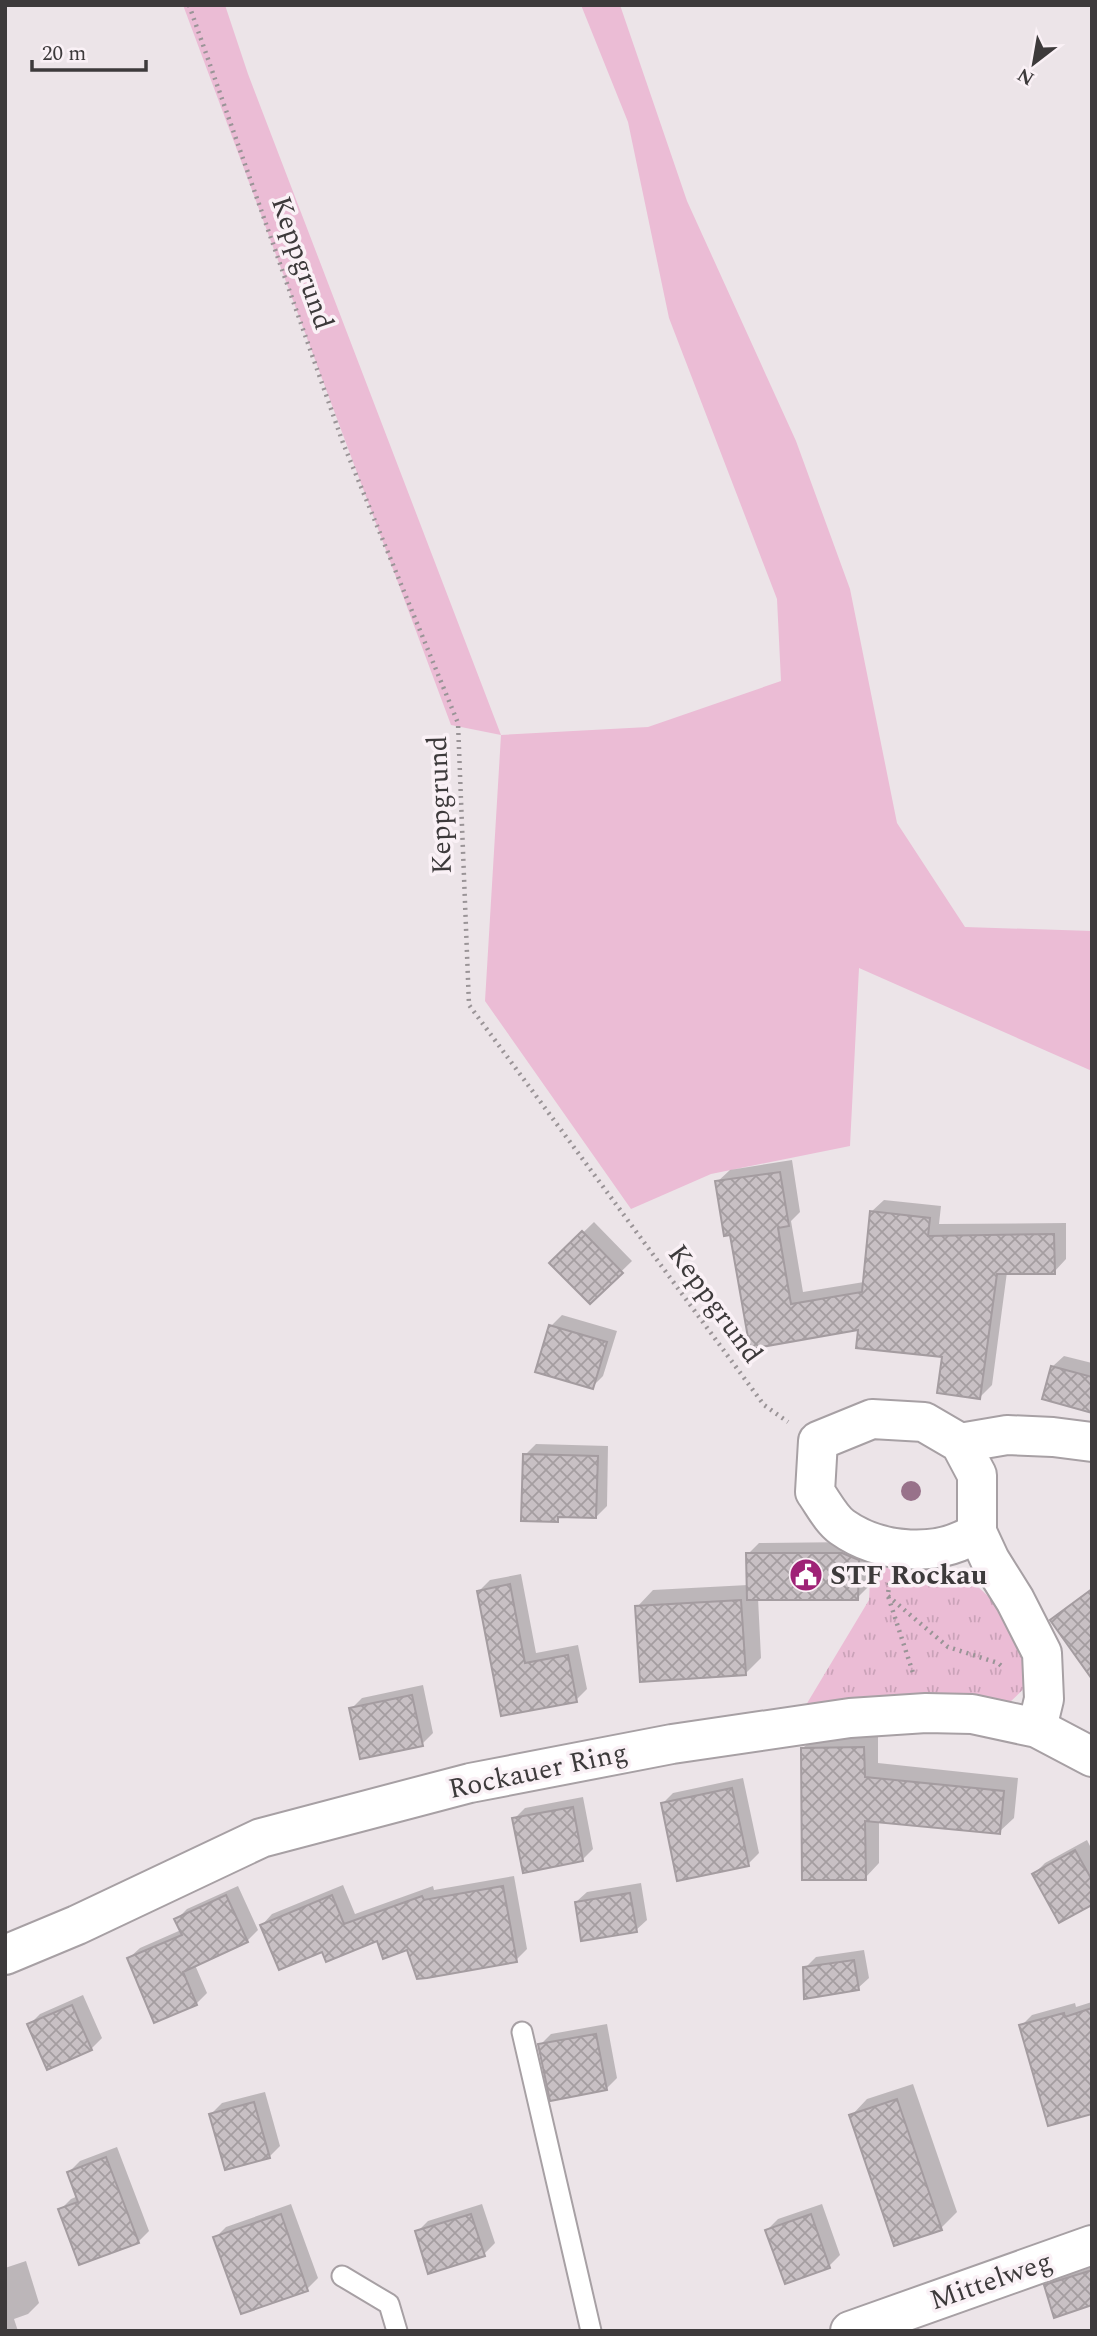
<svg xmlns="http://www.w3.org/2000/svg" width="1097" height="2336" font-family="Spectral,serif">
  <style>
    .grass { fill: #ebbcd5 }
    .park { fill: url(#park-tufts) }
    .shadow { fill: #0003 }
    .building { fill: url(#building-cross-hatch); stroke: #a49ca0; stroke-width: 2 }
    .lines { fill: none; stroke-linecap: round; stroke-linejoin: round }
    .lane-casing { stroke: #a7a0a4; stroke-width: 23 }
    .street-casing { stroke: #a7a0a4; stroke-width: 42 }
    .path { stroke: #9a9497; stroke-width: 4.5; stroke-dasharray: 2 5; stroke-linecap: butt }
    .lane { stroke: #fff; stroke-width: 19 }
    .street { stroke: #fff; stroke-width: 38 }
    .tree { fill: #98728a }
    .labels { text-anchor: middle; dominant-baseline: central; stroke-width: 7; stroke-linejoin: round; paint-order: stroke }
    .street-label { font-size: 28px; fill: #3d3a3b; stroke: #faf1f6 }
    .poi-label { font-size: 28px; font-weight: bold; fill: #3d3a3b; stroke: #faf1f6; text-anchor: start }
  </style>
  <defs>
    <pattern id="park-tufts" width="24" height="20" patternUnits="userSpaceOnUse" patternTransform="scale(1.75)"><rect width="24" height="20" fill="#ebbcd5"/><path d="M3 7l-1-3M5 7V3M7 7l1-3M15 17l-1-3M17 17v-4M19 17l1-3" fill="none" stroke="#caa2b8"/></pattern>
    <pattern id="building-cross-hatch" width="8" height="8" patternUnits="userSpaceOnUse" patternTransform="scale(1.75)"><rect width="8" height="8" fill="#c8c0c4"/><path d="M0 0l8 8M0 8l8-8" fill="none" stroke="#a49da0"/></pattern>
  </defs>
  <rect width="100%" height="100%" fill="#ece4e8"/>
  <path class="grass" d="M 183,5 L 225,5 L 248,74 L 501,735 L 648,727 L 781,681 L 777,599 L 669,318 L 628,122 L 581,5 L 620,5 L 687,201 L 796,441 L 850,589 L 897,823 L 965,927 L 1092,931 L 1092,1071 L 859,968 L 850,1146 L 711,1174 L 631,1209 L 485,1001 L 501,735 L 451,725 Z"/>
  <path class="park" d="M 871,1557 L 932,1564 L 977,1586 L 997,1604 L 1021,1638 L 1031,1682 L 1008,1704 L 970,1698 L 806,1705 L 869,1600 Z"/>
  <path class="shadow" d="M 792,1160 L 800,1212 L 791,1221 L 803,1292 L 864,1282 L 871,1212 L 884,1200 L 941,1206 L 939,1224 L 1066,1223 L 1066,1259 L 1054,1272 L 1007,1272 L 992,1385 L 980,1397 L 944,1356 L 860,1328 L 752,1347 L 731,1233 L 717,1182 L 730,1170 Z
    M 594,1222 L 632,1261 L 590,1302 L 552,1263 Z
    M 562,1315 L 617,1331 L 603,1376 L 592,1387 L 537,1371 L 551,1326 Z
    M 1064,1356 L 1092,1363 L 1092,1411 L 1044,1398 L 1053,1366 Z
    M 536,1444 L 608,1446 L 607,1506 L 596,1517 L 562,1516 L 557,1520 L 525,1455 Z
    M 854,1542 L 869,1549 L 868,1587 L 857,1598 L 758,1598 L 761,1658 L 745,1674 L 637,1607 L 653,1590 L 748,1585 L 748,1554 L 759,1543 Z
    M 521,1574 L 536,1653 L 578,1645 L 587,1689 L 576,1700 L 503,1714 L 479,1591 L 490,1580 Z
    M 423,1685 L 433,1733 L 422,1744 L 351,1709 L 362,1698 Z
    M 878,1733 L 878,1763 L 1018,1778 L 1014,1818 L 999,1832 L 879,1821 L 879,1863 L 865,1878 L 803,1748 L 817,1734 Z
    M 743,1778 L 759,1853 L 748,1864 L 663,1803 L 673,1793 Z
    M 583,1797 L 593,1849 L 582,1860 L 514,1819 L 525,1808 Z
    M 1087,1840 L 1092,1850 L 1092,1903 L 1034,1874 L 1045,1863 Z
    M 514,1876 L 527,1949 L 516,1960 L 408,1948 L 378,1939 L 323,1950 L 262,1925 L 272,1914 L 343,1885 L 355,1914 L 433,1886 L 434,1890 Z
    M 641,1883 L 647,1920 L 636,1930 L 576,1902 L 587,1892 Z
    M 238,1886 L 258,1930 L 247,1941 L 195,1965 L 207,1993 L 196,2004 L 129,1958 L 140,1948 L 181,1930 L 176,1920 L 187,1909 Z
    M 864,1950 L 869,1978 L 858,1988 L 805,1968 L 816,1957 Z
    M 83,1995 L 102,2038 L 91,2049 L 29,2025 L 40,2014 Z
    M 1092,2002 L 1092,2111 L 1021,2026 L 1032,2015 L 1075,2003 L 1076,2007 Z
    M 607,2024 L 617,2078 L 606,2089 L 540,2045 L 551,2034 Z
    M 913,2084 L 957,2212 L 941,2228 L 851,2116 L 867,2099 Z
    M 265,2092 L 280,2146 L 269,2157 L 211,2114 L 222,2103 Z
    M 117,2147 L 149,2231 L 138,2242 L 60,2210 L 71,2199 L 78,2196 L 69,2172 L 80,2161 Z
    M 291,2204 L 318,2278 L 307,2289 L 215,2238 L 226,2227 Z
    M 482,2204 L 495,2243 L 484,2254 L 417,2232 L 428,2221 Z
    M 822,2204 L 840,2255 L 829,2266 L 786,2282 L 767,2230 L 778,2219 Z
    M 26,2261 L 39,2303 L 28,2314 L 14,2319 L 18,2331 L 5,2331 L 5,2268 Z
    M 1092,2267 L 1092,2304 L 1046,2286 L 1051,2281 Z"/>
  <path class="building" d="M 780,1172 L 789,1226 L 778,1228 L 791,1304 L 862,1292 L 870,1211 L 930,1218 L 928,1236 L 1054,1234 L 1055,1274 L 997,1274 L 980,1399 L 937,1393 L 942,1357 L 856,1348 L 858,1330 L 750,1349 L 730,1235 L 724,1236 L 715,1181 Z
    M 582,1231 L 623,1273 L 590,1304 L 549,1263 Z
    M 549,1325 L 607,1342 L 593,1389 L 535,1372 Z
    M 1051,1366 L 1092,1377 L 1092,1413 L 1042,1399 Z
    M 523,1454 L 598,1456 L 596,1518 L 558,1517 L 558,1522 L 521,1521 Z
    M 746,1553 L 842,1553 L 859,1560 L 858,1600 L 747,1600 Z
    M 510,1584 L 525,1663 L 568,1655 L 577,1702 L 501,1716 L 477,1591 Z
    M 1092,1589 L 1092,1679 L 1050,1620 Z
    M 741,1600 L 746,1675 L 640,1682 L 635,1606 Z
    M 412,1695 L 423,1746 L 360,1759 L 349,1708 Z
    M 864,1747 L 865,1777 L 1004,1791 L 1000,1834 L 865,1821 L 866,1880 L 802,1880 L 801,1748 Z
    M 732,1788 L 749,1866 L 677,1881 L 661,1803 Z
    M 573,1807 L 583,1861 L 523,1873 L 512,1818 Z
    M 1075,1850 L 1092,1880 L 1092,1905 L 1059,1923 L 1032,1874 Z
    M 503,1886 L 517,1962 L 427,1978 L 417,1979 L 407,1950 L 383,1959 L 377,1941 L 326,1962 L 322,1952 L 279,1970 L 260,1925 L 332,1895 L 344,1924 L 422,1896 L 424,1900 Z
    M 630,1893 L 637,1932 L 581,1941 L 575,1902 Z
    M 226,1895 L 248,1942 L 183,1972 L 197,2005 L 154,2023 L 127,1958 L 182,1935 L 174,1919 Z
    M 854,1960 L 859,1990 L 804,1999 L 803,1967 Z
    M 72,2005 L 92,2050 L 47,2070 L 27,2024 Z
    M 1092,2008 L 1092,2114 L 1048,2126 L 1019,2025 L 1064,2013 L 1065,2017 Z
    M 596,2034 L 607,2090 L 550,2101 L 538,2044 Z
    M 897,2099 L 942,2230 L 894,2246 L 849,2115 Z
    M 254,2102 L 270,2158 L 225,2170 L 209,2114 Z
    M 106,2157 L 139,2243 L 79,2265 L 58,2209 L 78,2202 L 67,2172 Z
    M 281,2214 L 308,2291 L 241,2314 L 213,2237 Z
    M 471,2214 L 485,2256 L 428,2274 L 415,2231 Z
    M 811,2214 L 830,2268 L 785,2284 L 765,2230 Z
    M 1092,2270 L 1092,2305 L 1054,2318 L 1044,2285 Z"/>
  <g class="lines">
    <defs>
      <path id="lane" d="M 522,2032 L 591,2331
        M 342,2276 L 389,2304 L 397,2331"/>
      <path id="street" d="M 960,1443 L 1007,1435 L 1053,1437 L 1092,1442
        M 977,1532 C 940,1558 880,1554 842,1527 C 831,1519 823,1503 815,1492 L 818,1441 L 872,1419 L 924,1422 L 960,1443 L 977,1475 L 977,1532 L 990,1560 L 1015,1600 L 1042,1653 L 1044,1699 L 1037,1728
        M 5,1955 L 77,1925 L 261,1838 L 470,1783 L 672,1744 L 850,1718 L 926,1713 L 972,1714 L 1037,1728 L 1092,1757
        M 850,2331 L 1092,2245"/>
    </defs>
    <use href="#lane" class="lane-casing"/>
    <use href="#street" class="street-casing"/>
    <path class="path" d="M 189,5 L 343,443 L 458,723 L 469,1005 L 764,1405 L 788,1422
      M 889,1583 L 888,1596 L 914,1676
      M 888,1596 L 948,1647 L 998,1663 L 1004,1668"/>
    <use href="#lane" class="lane"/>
    <use href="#street" class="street"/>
  </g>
  <circle class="tree" cx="911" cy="1491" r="10"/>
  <defs>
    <symbol id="civic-disc" viewBox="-11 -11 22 22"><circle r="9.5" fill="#9f2276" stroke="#faf1f6"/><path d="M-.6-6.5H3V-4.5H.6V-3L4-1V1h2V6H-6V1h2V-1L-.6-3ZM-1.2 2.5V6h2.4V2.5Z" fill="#fff"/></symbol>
  </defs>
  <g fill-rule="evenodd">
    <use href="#civic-disc" x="787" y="1556" width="38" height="38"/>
  </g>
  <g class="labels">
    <g class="street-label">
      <text transform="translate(302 263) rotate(71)">Keppgrund</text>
      <text transform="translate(440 805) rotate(-92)">Keppgrund</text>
      <text transform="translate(715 1304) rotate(54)">Keppgrund</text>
      <text transform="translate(538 1771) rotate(-12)">Rockauer Ring</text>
      <text transform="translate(991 2281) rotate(-19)">Mittelweg</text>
    </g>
    <g class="poi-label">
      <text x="830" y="1575">STF Rockau</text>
    </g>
  </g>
  <rect width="1097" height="2336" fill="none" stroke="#3d3a3b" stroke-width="14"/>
  <g transform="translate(1034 63) rotate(211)" stroke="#faf1f6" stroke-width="5" paint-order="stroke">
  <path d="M0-5L12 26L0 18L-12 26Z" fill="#3d3a3b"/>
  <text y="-10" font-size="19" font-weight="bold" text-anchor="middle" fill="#3d3a3b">N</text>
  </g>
  <path d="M32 60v10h114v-10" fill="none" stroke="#3d3a3b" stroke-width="3.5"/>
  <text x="42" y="60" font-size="21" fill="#3d3a3b" stroke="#faf1f6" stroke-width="5" paint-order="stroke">20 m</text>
</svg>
